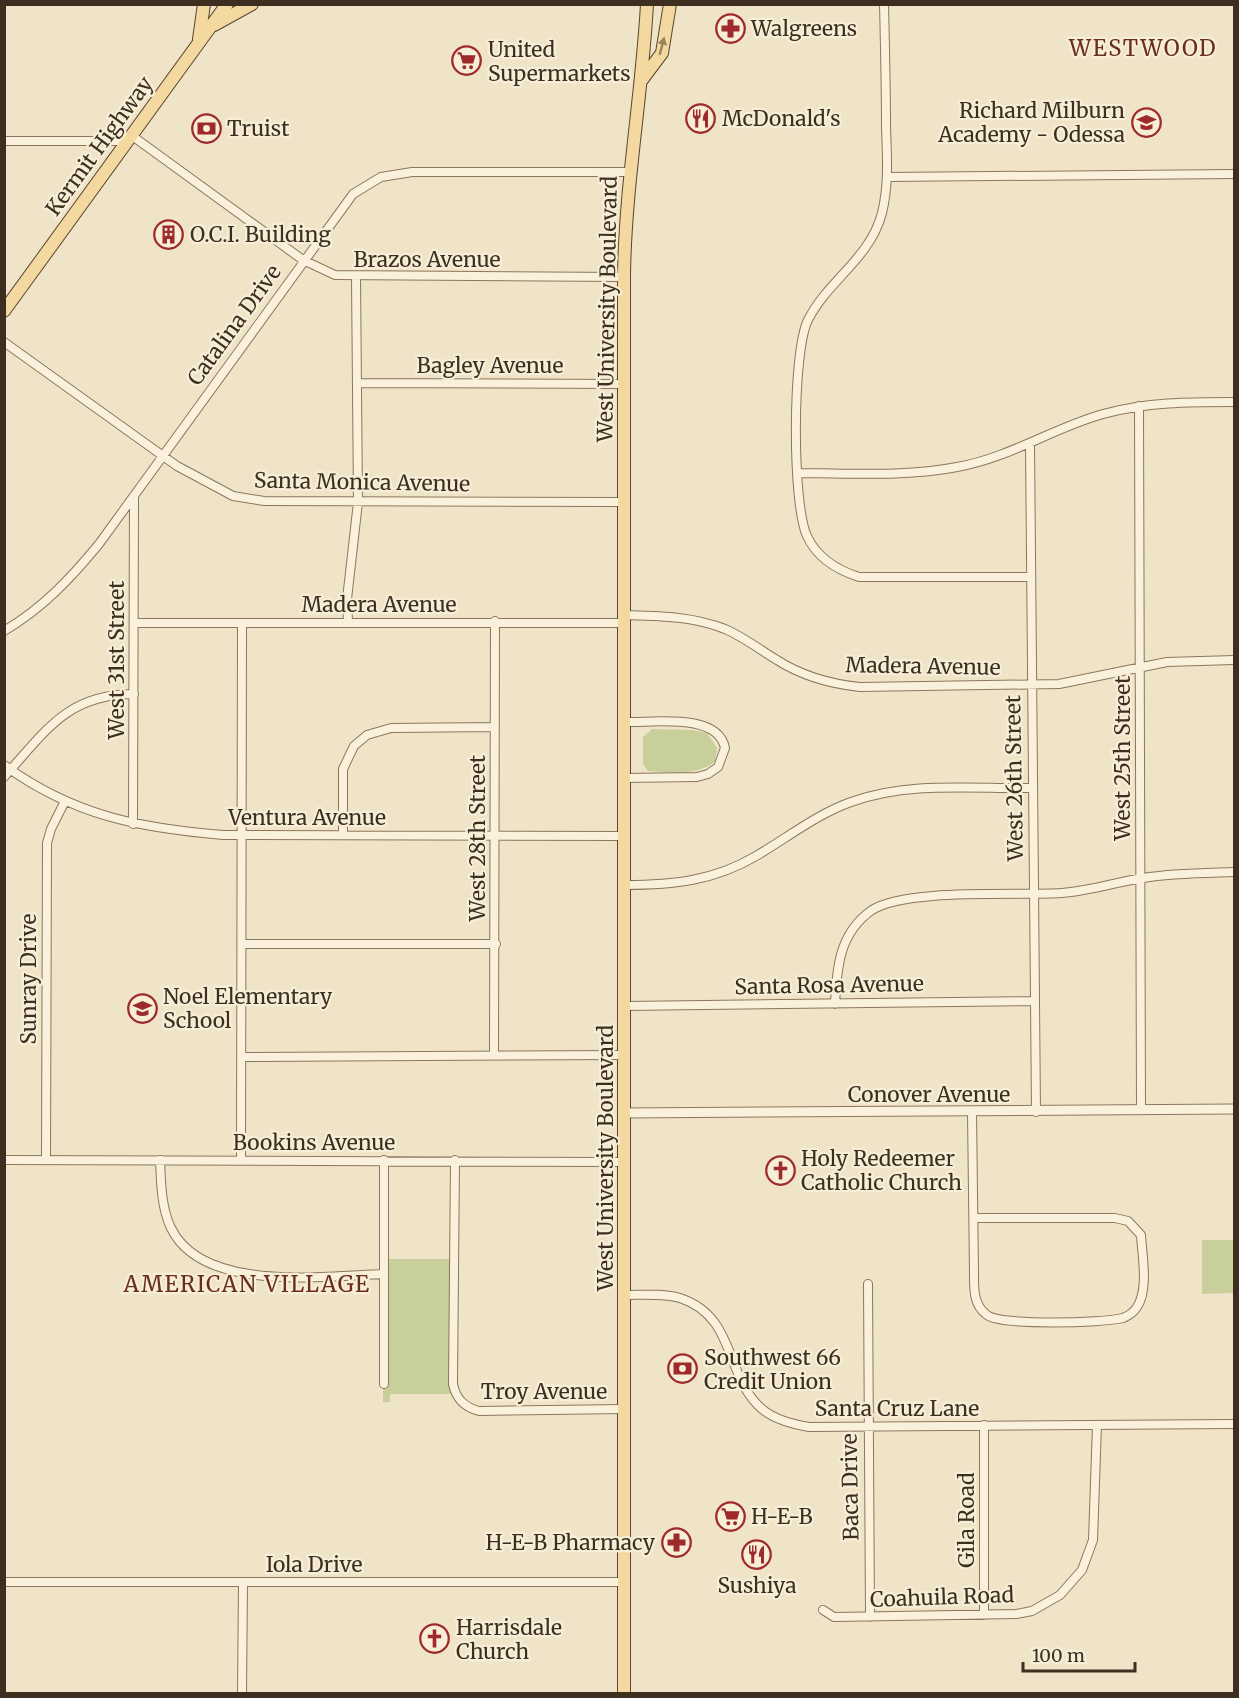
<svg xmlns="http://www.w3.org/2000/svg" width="1239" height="1698" font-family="Merriweather,serif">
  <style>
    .green { fill: #c9cf9b }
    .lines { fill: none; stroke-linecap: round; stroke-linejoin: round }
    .minor-casing { stroke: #8d765c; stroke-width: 10 }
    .tertiary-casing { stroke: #8d765c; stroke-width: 11 }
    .primary-casing { stroke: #5b4430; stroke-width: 14 }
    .minor { stroke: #faf1dc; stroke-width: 8 }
    .tertiary { stroke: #faf1dc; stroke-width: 9 }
    .primary { stroke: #f3d9a0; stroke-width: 12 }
    .oneway { fill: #988460 }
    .labels { text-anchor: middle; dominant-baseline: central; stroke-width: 4.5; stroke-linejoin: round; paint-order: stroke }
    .poi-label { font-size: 21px; fill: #3d2e20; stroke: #f7eed8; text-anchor: start }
    .street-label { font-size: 21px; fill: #3d2e20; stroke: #f7eed8 }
    .neighbourhood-label { font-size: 22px; letter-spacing: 1.5px; fill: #6b2e1e; stroke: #f7eed8 }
  </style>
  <rect width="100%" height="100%" fill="#f0e4c8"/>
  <path class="green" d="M 652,729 L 692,730 L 707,733 L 717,748 L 715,761 C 700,776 667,773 648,771 L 643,764 L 643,737 Z
    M 1202,1240 L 1234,1240 L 1234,1293 L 1202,1294 Z
    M 384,1259 L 454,1259 L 455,1394 L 390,1394 L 390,1402 L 383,1402 Z"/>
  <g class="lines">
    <defs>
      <path id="minor" d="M 884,4 C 885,45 886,86 886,127 C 887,156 889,185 882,213 C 870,259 828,280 808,320 C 792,352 792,504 807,536 C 817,558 837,570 859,577 L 1031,577
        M 131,135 L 303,260 L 335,275 L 624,277
        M 4,141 L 127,141
        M 887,177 L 1234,174
        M 4,342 L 177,466 L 233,496 L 264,501 L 623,502
        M 357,383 L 624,384
        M 1139,406 L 1141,1110
        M 1030,444 L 1036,1112
        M 798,473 C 850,473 906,477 957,467 C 1009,458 1053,428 1103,414 C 1146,402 1190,402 1234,402
        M 624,615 C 659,616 692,616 725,629 C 744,637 760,650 777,660 C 802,676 831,684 860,687 L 1059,684 L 1167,662 L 1234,660
        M 348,622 L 347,599 L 358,502 L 356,277
        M 134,623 L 624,623
        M 4,631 C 43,608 71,578 99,544 L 353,194 L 381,177 L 412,172 L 630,172
        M 624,722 C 652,723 718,712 725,748 L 718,767 L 708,774 L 697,777 L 624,778
        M 4,765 C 74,816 140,828 223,835 L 624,836
        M 4,777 C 45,732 67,694 134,694
        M 133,824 L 134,497
        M 343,835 L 343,769 L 354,746 L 367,735 L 391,728 L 495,727
        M 625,885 C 672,885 714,881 756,856 C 787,838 817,814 851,802 C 908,781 974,789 1033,788
        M 242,944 L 496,944
        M 835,1004 C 837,967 839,933 872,910 C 906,888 1017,896 1062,893 C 1090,891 1116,882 1143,878 C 1173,873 1204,873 1234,872
        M 624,1006 L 1035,1001
        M 494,1055 L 495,621
        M 241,1057 L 624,1055
        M 972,1112 L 974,1273 C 974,1288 973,1305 987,1315 C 1000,1326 1103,1323 1123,1318 C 1128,1316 1134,1312 1137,1307 C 1149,1289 1142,1255 1141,1235 L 1128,1221 L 1115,1218 L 974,1218
        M 4,1160 L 624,1162
        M 46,1160 L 47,843 L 51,829 L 65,801
        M 160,1160 C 161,1182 161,1207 171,1228 C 202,1293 324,1276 384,1274
        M 241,1160 L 242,623
        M 455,1160 L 453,1384 C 456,1399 464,1407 479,1411 L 625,1409
        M 868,1284 L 870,1617
        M 625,1295 C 643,1295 662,1293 680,1298 C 737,1317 724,1376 762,1409 C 775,1420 793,1424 809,1427 L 1234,1424
        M 384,1384 L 384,1160
        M 984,1425 L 984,1615
        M 4,1582 L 624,1582
        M 823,1610 L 834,1617 L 1016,1614 L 1032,1611 L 1060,1595 L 1082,1570 L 1093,1540 L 1097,1425
        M 242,1694 L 243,1582"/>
      <path id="tertiary" d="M 625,1113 L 1234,1109"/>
      <path id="primary" d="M 214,25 L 252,4
        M 199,39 L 204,4
        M 641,81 L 662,53 L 670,4
        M 4,311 L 227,4
        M 624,1694 L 624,277 C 625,186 642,96 647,4"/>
    </defs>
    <use href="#minor" class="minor-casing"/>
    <use href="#tertiary" class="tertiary-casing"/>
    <use href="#primary" class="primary-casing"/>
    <use href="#minor" class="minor"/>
    <use href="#tertiary" class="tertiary"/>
    <use href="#primary" class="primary"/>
  </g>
  <defs><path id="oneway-solid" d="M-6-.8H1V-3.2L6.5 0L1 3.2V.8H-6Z" transform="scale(1.5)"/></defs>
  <use class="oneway" href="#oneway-solid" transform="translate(662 46) rotate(-75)"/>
  <defs>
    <symbol id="pharmacy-ring" viewBox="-11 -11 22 22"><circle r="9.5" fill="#f7eed8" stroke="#9e2a2b" stroke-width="1.5"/><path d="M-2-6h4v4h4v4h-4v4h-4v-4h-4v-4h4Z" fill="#9e2a2b"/></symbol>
    <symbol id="supermarket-ring" viewBox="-11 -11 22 22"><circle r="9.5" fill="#f7eed8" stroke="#9e2a2b" stroke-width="1.5"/><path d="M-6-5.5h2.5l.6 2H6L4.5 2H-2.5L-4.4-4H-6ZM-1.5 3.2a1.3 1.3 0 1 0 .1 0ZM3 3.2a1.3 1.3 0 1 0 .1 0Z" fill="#9e2a2b"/></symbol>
    <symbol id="restaurant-ring" viewBox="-11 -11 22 22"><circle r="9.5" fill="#f7eed8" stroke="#9e2a2b" stroke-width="1.5"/><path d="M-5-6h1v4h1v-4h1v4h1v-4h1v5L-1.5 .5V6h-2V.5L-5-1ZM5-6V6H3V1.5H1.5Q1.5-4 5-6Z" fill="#9e2a2b"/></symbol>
    <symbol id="school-ring" viewBox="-11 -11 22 22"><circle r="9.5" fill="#f7eed8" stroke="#9e2a2b" stroke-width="1.5"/><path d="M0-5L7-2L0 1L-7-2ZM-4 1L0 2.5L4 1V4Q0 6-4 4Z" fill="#9e2a2b"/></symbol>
    <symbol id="bank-ring" viewBox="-11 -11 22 22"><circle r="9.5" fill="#f7eed8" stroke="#9e2a2b" stroke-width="1.5"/><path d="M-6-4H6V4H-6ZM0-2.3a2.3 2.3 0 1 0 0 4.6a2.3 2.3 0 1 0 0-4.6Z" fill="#9e2a2b"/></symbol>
    <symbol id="building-ring" viewBox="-11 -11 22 22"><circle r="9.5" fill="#f7eed8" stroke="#9e2a2b" stroke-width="1.5"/><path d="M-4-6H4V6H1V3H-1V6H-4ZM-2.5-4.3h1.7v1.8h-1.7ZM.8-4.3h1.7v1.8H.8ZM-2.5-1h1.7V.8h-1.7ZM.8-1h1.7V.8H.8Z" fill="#9e2a2b"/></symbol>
    <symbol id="church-ring" viewBox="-11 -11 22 22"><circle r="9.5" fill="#f7eed8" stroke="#9e2a2b" stroke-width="1.5"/><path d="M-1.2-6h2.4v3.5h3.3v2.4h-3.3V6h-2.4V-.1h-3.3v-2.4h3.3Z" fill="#9e2a2b"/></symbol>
  </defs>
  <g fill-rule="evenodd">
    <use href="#pharmacy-ring" x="714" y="12" width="33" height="33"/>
    <use href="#supermarket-ring" x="450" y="44" width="33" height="33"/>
    <use href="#restaurant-ring" x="684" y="102" width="33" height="33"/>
    <use href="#school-ring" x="1130" y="106" width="33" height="33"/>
    <use href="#bank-ring" x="190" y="112" width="33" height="33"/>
    <use href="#building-ring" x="152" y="218" width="33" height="33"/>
    <use href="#school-ring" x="126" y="992" width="33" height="33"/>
    <use href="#church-ring" x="764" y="1154" width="33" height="33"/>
    <use href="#bank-ring" x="666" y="1352" width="33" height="33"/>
    <use href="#supermarket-ring" x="714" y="1500" width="33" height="33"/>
    <use href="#pharmacy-ring" x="660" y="1526" width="33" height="33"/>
    <use href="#restaurant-ring" x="740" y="1538" width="33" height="33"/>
    <use href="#church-ring" x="418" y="1622" width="33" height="33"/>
  </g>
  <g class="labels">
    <g class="poi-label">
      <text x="751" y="28">Walgreens</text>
      <text x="488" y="49">United<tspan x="488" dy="24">Supermarkets</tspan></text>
      <text x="1125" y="110" text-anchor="end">Richard Milburn<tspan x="1125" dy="24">Academy - Odessa</tspan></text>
      <text x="722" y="118">McDonald's</text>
      <text x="227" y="128">Truist</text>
      <text x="190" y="234">O.C.I. Building</text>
      <text x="163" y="996">Noel Elementary<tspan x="163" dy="24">School</tspan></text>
      <text x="801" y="1158">Holy Redeemer<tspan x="801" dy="24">Catholic Church</tspan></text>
      <text x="704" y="1357">Southwest 66<tspan x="704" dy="24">Credit Union</tspan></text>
      <text x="751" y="1516">H-E-B</text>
      <text x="655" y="1542" text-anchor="end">H-E-B Pharmacy</text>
      <text x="757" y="1585" text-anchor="middle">Sushiya</text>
      <text x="456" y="1627">Harrisdale<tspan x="456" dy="24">Church</tspan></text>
    </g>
    <g class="street-label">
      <text transform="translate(99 146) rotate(-54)">Kermit Highway</text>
      <text x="427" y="259">Brazos Avenue</text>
      <text transform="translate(607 309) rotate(-89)">West University Boulevard</text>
      <text transform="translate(234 325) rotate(-54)">Catalina Drive</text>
      <text x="490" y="365">Bagley Avenue</text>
      <text transform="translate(362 482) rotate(1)">Santa Monica Avenue</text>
      <text x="379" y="604">Madera Avenue</text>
      <text transform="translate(116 660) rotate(-90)">West 31st Street</text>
      <text transform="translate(923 666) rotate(1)">Madera Avenue</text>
      <text transform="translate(1122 758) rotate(-90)">West 25th Street</text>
      <text transform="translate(1014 778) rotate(-91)">West 26th Street</text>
      <text x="307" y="817">Ventura Avenue</text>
      <text transform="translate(477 838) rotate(-90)">West 28th Street</text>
      <text transform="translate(28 979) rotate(-90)">Sunray Drive</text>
      <text transform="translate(829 985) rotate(-1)">Santa Rosa Avenue</text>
      <text x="929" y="1094">Conover Avenue</text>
      <text x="314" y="1142">Bookins Avenue</text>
      <text transform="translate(605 1158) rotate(-90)">West University Boulevard</text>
      <text x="544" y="1391">Troy Avenue</text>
      <text x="897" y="1408">Santa Cruz Lane</text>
      <text transform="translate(850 1487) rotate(-91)">Baca Drive</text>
      <text transform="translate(966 1520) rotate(-90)">Gila Road</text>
      <text x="314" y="1564">Iola Drive</text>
      <text transform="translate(942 1597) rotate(-2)">Coahuila Road</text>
    </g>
    <g class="neighbourhood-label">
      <text x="1143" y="48">WESTWOOD</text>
      <text x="247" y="1284">AMERICAN VILLAGE</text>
    </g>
  </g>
  <rect width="1239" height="1698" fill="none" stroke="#3d2e20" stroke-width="12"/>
  <path d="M1023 1662v9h112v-9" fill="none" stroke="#3d2e20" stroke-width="3"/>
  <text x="1032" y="1662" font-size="18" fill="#3d2e20" stroke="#f7eed8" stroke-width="4.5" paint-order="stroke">100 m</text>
</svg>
